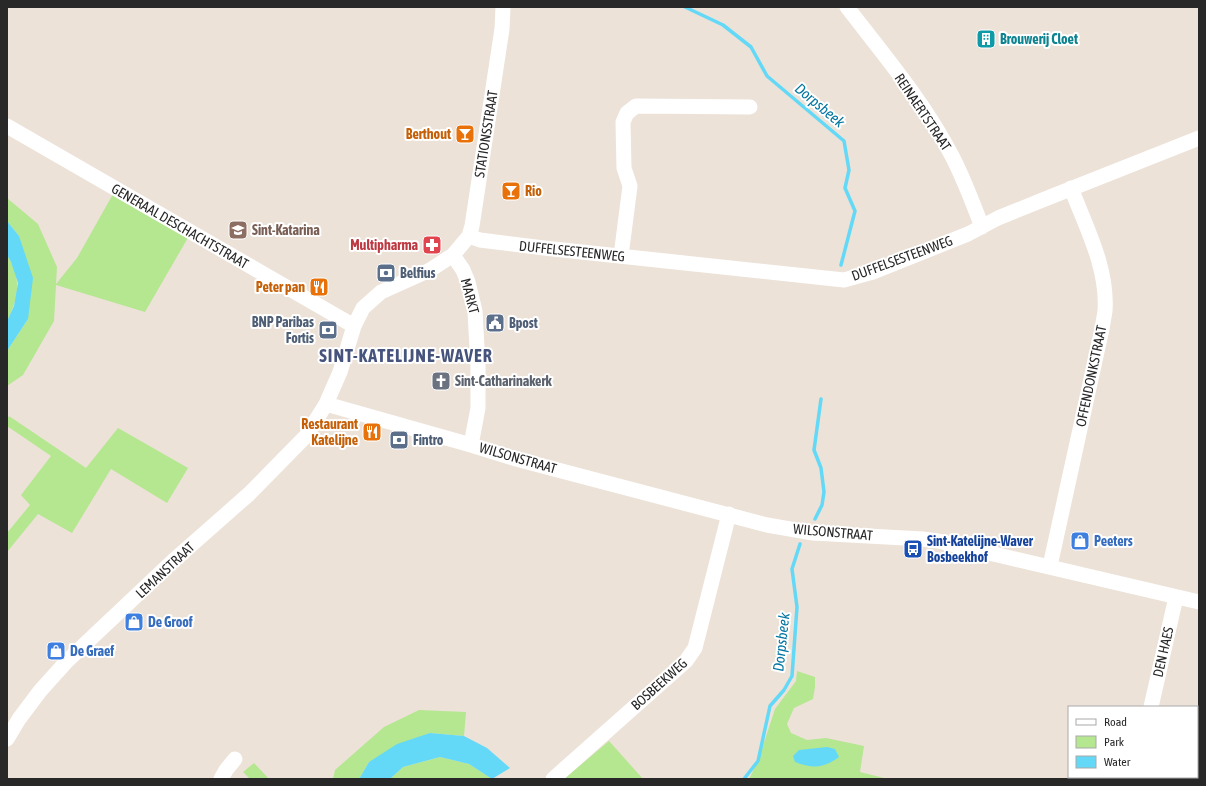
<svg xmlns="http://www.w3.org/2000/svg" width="1206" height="786" font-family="'Asap Condensed',sans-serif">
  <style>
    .green { fill: #b4e790 }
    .water { fill: #63d9f7 }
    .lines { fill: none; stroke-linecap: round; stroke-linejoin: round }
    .stream { stroke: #63d9f7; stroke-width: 3.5 }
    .minor { stroke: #fff; stroke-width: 15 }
    .labels { text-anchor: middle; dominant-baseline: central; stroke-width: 4; stroke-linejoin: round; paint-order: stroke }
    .culture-label { font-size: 14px; font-weight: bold; fill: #0d838f; stroke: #fff; text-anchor: start }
    .street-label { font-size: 14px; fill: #282828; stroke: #fff }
    .food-label { font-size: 14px; font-weight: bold; fill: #c56008; stroke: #fff; text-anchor: end }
    .education-label { font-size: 14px; font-weight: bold; fill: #785e54; stroke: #fff; text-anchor: start }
    .health-label { font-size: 14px; font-weight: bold; fill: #be3a42; stroke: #fff; text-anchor: end }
    .service-label { font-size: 14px; font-weight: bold; fill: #4e5e75; stroke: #fff; text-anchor: start }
    .worship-label { font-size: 14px; font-weight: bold; fill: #5b616d; stroke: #fff; text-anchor: start }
    .transit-label { font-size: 14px; font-weight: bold; fill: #164399; stroke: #fff; text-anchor: start }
    .shop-label { font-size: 14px; font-weight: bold; fill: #366cbe; stroke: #fff; text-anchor: start }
    .water-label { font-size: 15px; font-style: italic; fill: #0375a1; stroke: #fff }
    .district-label { font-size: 18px; font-weight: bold; letter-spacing: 1px; fill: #46537c; stroke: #fff }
  </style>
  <rect width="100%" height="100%" fill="#ece2d8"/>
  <path class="green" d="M 113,194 L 189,236 L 145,312 L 56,285 L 54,321 L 23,375 L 7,386 L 7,351 L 28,319 L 19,236 L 7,221 L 7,198 L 38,224 L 57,267 L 56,284 L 77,258 Z
    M 7,255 C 22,279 19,297 7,321 Z
    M 9,416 L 86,468 L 118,428 L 188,468 L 167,503 L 111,469 L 72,533 L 38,514 L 7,552 L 7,533 L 30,505 L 21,495 L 51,456 L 7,426 L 7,420 Z
    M 797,671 L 815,677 L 815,687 L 813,699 L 794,708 L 787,724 L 791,733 L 807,740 L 826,738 L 864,746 L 860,772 L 888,779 L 749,779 L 758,761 L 775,709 L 796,681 Z
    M 419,710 L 466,712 L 464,736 L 430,733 L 369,762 L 359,779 L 333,779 L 335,770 L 384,727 Z
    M 609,741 L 643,779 L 564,779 Z
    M 440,757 L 469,764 L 492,779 L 390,779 L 403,767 Z
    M 254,763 L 269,779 L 250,779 L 243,772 Z"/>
  <path class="water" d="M 7,221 L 19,236 L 33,278 L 28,319 L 7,351 L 7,321 L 14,306 L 18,283 L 11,262 L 7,255 Z
    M 430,733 L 464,736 L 487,748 L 510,768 L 492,779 L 469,764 L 440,757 L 403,767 L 390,779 L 359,779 L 369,762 L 397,744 Z
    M 827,747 L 835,749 L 839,757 C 824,768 813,769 795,762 L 793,756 L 799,750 Z"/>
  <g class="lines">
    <path class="stream" d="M 685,7 L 723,25 L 751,47 L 767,76 L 844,141 L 849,170 L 845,188 L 855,211 L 841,265
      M 815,519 L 822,505 L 824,492 L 821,468 L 814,450 L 821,399
      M 744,779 L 758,761 L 770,706 L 784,690 L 792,676 L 797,607 L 792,569 L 800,544"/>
    <path class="minor" d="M 847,7 C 884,55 924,102 952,156 C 964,179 973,203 982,227
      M 7,126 L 354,326
      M 469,236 L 480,240 L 544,248 L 844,280 L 873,272 L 968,234 L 998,218 L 1045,199 L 1199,138
      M 453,255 L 463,270 L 468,282 L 475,311 L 478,366 L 478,408 L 471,445
      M 621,256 L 630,186 L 624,168 L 623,122 L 627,113 L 636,106 L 750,107
      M 326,404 L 471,445 L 516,459 L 767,525 L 813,533 L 923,539 L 938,541 L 1199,602
      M 1050,566 L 1102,329 C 1103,323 1104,317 1105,311 C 1108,268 1086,227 1071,188
      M 1151,707 L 1176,597
      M 7,739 L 19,719 L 40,691 L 67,661 L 173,561 L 249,494 L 306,436 L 326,404 L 340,372 L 354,326 L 363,308 L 381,292 L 430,270 L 453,255 L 469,236 L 472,226 L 502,29 L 503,7
      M 1152,777 L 1162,779
      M 221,779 L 226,770 L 235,759
      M 553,779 L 686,661 L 695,648 L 729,514
      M 1134,779 L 1135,777"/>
  </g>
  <defs>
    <symbol id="building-square" viewBox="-11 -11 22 22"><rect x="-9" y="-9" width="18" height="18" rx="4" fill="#0f9aa8" stroke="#fff"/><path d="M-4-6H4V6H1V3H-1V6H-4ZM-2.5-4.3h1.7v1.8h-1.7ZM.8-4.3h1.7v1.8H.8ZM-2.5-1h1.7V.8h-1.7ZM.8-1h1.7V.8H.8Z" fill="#fff"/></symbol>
    <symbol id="bar-square" viewBox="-11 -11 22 22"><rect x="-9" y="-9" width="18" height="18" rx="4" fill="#e8710a" stroke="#fff"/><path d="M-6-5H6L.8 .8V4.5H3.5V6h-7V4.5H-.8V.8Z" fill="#fff"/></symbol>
    <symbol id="school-square" viewBox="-11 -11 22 22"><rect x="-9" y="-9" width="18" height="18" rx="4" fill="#8d6e63" stroke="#fff"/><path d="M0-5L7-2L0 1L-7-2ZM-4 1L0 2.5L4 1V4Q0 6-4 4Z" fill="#fff"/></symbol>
    <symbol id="pharmacy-square" viewBox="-11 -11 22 22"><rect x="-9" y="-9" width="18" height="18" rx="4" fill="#e0444e" stroke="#fff"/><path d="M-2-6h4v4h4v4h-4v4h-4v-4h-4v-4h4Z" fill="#fff"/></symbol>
    <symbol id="bank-square" viewBox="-11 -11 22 22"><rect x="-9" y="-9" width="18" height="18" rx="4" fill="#5c6f8a" stroke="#fff"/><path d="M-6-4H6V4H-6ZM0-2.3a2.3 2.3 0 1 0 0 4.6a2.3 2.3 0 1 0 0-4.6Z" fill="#fff"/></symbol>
    <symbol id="restaurant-square" viewBox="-11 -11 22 22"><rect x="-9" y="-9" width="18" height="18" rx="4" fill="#e8710a" stroke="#fff"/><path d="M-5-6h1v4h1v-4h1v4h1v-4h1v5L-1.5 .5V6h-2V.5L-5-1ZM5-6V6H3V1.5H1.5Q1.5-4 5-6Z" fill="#fff"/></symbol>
    <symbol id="civic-square" viewBox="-11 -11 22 22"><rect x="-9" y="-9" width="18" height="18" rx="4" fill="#5c6f8a" stroke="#fff"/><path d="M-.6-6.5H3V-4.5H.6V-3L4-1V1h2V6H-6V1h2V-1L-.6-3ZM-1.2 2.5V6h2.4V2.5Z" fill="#fff"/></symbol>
    <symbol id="church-square" viewBox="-11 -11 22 22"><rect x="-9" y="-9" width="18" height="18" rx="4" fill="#6b7280" stroke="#fff"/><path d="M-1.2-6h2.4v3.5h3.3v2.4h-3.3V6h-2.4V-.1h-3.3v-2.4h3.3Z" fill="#fff"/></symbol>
    <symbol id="shop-square" viewBox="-11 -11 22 22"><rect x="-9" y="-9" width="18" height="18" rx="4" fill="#3f7fe0" stroke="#fff"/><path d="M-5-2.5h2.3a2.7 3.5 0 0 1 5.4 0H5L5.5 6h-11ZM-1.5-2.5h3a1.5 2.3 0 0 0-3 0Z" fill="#fff"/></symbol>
    <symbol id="bus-square" viewBox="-11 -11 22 22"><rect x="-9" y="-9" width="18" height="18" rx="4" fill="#1a4fb4" stroke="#fff"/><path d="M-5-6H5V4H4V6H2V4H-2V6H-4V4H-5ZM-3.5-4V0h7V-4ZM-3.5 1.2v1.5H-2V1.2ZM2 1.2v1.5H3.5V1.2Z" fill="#fff"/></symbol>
  </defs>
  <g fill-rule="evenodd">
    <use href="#building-square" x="975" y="28" width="22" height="22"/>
    <use href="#bar-square" x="454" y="123" width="22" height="22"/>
    <use href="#bar-square" x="500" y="180" width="22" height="22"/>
    <use href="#school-square" x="227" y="219" width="22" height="22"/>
    <use href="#pharmacy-square" x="421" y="234" width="22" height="22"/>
    <use href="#bank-square" x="375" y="262" width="22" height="22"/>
    <use href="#restaurant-square" x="308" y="276" width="22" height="22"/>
    <use href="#civic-square" x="484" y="312" width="22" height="22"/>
    <use href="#bank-square" x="317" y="319" width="22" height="22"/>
    <use href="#church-square" x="430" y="370" width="22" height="22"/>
    <use href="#restaurant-square" x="361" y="421" width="22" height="22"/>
    <use href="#bank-square" x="388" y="429" width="22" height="22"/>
    <use href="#shop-square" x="1069" y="530" width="22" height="22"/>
    <use href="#bus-square" x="902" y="538" width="22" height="22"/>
    <use href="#shop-square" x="123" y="611" width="22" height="22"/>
    <use href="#shop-square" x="45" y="640" width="22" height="22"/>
  </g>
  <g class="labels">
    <g class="culture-label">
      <text x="1000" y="39">Brouwerij Cloet</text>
    </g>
    <g class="street-label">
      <text transform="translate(923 112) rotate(56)">REINAERTSTRAAT</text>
      <text transform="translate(486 134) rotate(-81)">STATIONSSTRAAT</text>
      <text transform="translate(180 226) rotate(30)">GENERAAL DESCHACHTSTRAAT</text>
      <text transform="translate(572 251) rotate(6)">DUFFELSESTEENWEG</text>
      <text transform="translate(902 258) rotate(-20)">DUFFELSESTEENWEG</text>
      <text transform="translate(470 296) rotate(75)">MARKT</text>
      <text transform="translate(1091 376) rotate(-78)">OFFENDONKSTRAAT</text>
      <text transform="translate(518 458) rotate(16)">WILSONSTRAAT</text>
      <text transform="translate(833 532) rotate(5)">WILSONSTRAAT</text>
      <text transform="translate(165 570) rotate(-43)">LEMANSTRAAT</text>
      <text transform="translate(1163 652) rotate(-77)">DEN HAES</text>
      <text transform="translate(659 684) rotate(-42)">BOSBEEKWEG</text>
    </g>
    <g class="food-label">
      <text x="451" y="134">Berthout</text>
      <text x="525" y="191" text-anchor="start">Rio</text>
      <text x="305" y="287">Peter pan</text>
      <text x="358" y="424">Restaurant<tspan x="358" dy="16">Katelijne</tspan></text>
    </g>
    <g class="education-label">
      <text x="252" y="230">Sint-Katarina</text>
    </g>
    <g class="health-label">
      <text x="418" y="245">Multipharma</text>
    </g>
    <g class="service-label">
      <text x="400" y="273">Belfius</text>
      <text x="314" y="322" text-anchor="end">BNP Paribas<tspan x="314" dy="16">Fortis</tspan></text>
      <text x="509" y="323">Bpost</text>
      <text x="413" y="440">Fintro</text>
    </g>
    <g class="worship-label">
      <text x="455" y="381">Sint-Catharinakerk</text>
    </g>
    <g class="transit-label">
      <text x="927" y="541">Sint-Katelijne-Waver<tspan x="927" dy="16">Bosbeekhof</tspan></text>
    </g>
    <g class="shop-label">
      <text x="1094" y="541">Peeters</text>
      <text x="148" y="622">De Groof</text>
      <text x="70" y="651">De Graef</text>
    </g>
    <g class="water-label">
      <text transform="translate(820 105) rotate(40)">Dorpsbeek</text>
      <text transform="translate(781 642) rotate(-84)">Dorpsbeek</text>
    </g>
    <g class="district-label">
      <text x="406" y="355">SINT-KATELIJNE-WAVER</text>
    </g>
  </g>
  <rect width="1206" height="786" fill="none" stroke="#282828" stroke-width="16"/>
  <rect x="1068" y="706" width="130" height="72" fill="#ffffff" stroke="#a9a9a9"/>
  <rect x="1076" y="719" width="20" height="6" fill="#ffffff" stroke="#a9a9a9"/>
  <text x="1104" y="726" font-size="12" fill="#282828">Road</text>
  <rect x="1076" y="736" width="20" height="12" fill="#b4e790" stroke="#a9a9a9"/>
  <text x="1104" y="746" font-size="12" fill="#282828">Park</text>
  <rect x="1076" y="756" width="20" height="12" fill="#63d9f7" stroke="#a9a9a9"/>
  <text x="1104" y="766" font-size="12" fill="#282828">Water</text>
</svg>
